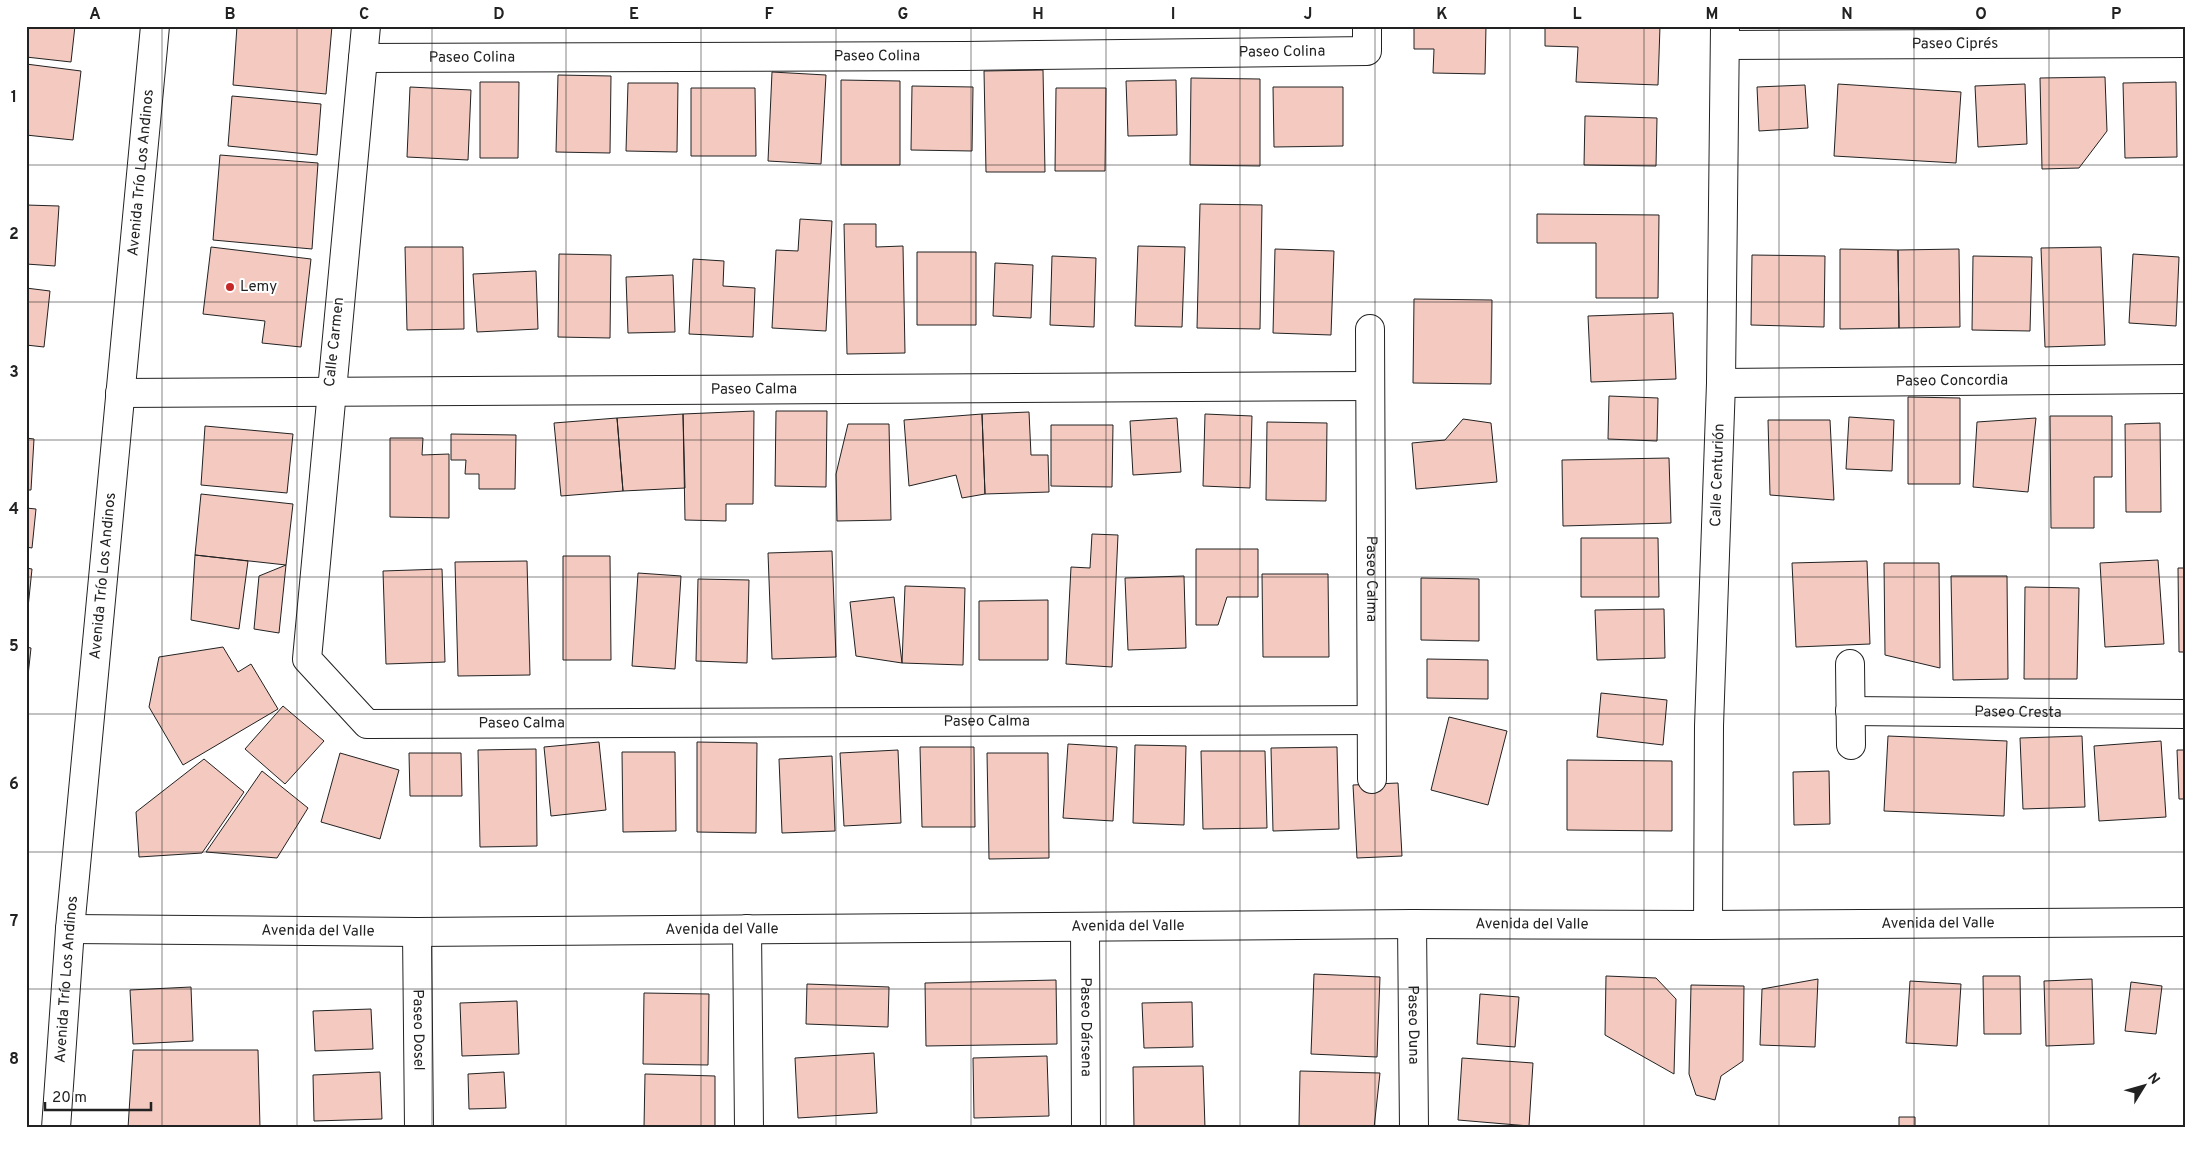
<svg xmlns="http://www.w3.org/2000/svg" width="2211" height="1154" font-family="Overpass,sans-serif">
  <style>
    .building { fill: #f3c9c0; stroke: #222 }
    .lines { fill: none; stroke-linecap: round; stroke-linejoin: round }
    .minor-casing { stroke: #222; stroke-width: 30 }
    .minor { stroke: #fff; stroke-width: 28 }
    .grid { fill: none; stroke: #222; stroke-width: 1; stroke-opacity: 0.55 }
    .poi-dot { fill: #c62828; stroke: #fff; stroke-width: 2 }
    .labels { text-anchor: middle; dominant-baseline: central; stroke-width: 4; stroke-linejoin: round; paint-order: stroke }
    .street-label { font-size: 15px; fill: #222; stroke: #fff }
    .poi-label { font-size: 15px; fill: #222; stroke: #fff; text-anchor: start }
    .neatline { fill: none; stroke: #222; stroke-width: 2 }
    .grid-label { font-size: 16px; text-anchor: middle; font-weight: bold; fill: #222 }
  </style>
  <rect width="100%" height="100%" fill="#fff"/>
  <path class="building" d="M 26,26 L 75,26 L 71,62 L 26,57 Z
    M 237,26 L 332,26 L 326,94 L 233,85 Z
    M 1414,26 L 1486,26 L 1485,74 L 1433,73 L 1434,49 L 1414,49 Z
    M 1545,26 L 1660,26 L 1658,85 L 1576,82 L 1578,47 L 1545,46 Z
    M 26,64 L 81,71 L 73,140 L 26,135 Z
    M 1043,70 L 1045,172 L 986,172 L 984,71 Z
    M 772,72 L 826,75 L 821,164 L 768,161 Z
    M 558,75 L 611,76 L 610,153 L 556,152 Z
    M 2105,77 L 2107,131 L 2079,168 L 2042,169 L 2040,78 Z
    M 1191,78 L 1260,79 L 1260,166 L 1190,165 Z
    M 841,80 L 900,81 L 900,165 L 841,165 Z
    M 1176,80 L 1177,135 L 1128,136 L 1126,81 Z
    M 480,82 L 519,82 L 518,158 L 480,158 Z
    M 2176,82 L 2177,157 L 2125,158 L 2123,83 Z
    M 628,83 L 678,83 L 677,152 L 626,151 Z
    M 1838,84 L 1961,92 L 1956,163 L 1834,156 Z
    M 2025,84 L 2027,144 L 1978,147 L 1975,86 Z
    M 1805,85 L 1808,128 L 1759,131 L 1757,87 Z
    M 912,86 L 973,87 L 972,151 L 911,150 Z
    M 410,87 L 471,90 L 468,160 L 407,157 Z
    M 1273,87 L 1343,87 L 1343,146 L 1274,147 Z
    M 691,88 L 755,88 L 756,156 L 691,156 Z
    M 1056,88 L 1106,88 L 1105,171 L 1055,171 Z
    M 232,96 L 321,104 L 317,155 L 228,146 Z
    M 1585,116 L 1657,118 L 1656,166 L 1584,165 Z
    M 220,155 L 318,163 L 312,249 L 213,240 Z
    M 1200,204 L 1262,205 L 1260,329 L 1197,328 Z
    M 26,205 L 59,206 L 55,266 L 26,264 Z
    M 1537,214 L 1659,215 L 1658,298 L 1596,298 L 1596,243 L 1537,243 Z
    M 800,219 L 832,221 L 826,331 L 772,328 L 776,250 L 798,251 Z
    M 844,224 L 876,224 L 876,247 L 903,246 L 905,353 L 847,354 Z
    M 1138,246 L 1185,247 L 1182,327 L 1135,326 Z
    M 211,247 L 311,259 L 301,347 L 262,343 L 265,321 L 203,314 Z
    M 405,247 L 463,247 L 464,329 L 407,330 Z
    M 2101,247 L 2105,345 L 2045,347 L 2041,248 Z
    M 1275,249 L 1334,251 L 1331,335 L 1273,333 Z
    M 1840,249 L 1898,250 L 1899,328 L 1840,329 Z
    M 1959,249 L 1960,327 L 1899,328 L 1898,250 Z
    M 917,252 L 976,252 L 976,325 L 917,325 Z
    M 559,254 L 611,255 L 610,338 L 558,337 Z
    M 2133,254 L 2179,257 L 2176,326 L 2129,323 Z
    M 1752,255 L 1825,256 L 1824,327 L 1751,325 Z
    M 1052,256 L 1096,258 L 1094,327 L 1050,325 Z
    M 1973,256 L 2032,257 L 2030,331 L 1972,330 Z
    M 693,259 L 724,261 L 723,286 L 755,288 L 753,337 L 689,334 Z
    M 995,263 L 1033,265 L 1031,318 L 993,316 Z
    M 536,271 L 538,329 L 477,332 L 473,274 Z
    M 673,275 L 675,332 L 628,333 L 626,277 Z
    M 26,288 L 50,291 L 44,347 L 26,345 Z
    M 1414,299 L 1492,300 L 1491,384 L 1413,383 Z
    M 1673,313 L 1676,379 L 1591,382 L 1588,316 Z
    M 1609,396 L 1658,398 L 1657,441 L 1608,439 Z
    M 1908,397 L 1960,398 L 1960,484 L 1908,484 Z
    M 754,411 L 753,504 L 726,504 L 726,521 L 685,520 L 683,414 Z
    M 776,411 L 827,411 L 826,487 L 775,486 Z
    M 1029,412 L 1031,455 L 1048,455 L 1049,492 L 985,494 L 982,414 Z
    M 683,414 L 685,488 L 623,491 L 617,418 Z
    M 982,414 L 985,494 L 962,498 L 956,475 L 909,486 L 904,420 Z
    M 1205,414 L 1252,416 L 1250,488 L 1203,486 Z
    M 2050,416 L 2112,416 L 2112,477 L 2094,477 L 2094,528 L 2051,528 Z
    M 1849,417 L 1894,420 L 1892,471 L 1846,469 Z
    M 617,418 L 623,491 L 561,496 L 554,423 Z
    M 1177,418 L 1181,472 L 1133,475 L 1130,421 Z
    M 2036,418 L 2028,492 L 1973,487 L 1977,422 Z
    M 1463,419 L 1491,423 L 1497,482 L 1416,489 L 1412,443 L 1445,440 Z
    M 1768,420 L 1830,420 L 1834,500 L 1770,495 Z
    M 1267,422 L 1327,423 L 1326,501 L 1266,500 Z
    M 2160,423 L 2161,512 L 2126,512 L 2125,424 Z
    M 848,424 L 889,424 L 891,520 L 837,521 L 836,474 Z
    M 1051,425 L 1113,425 L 1112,487 L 1051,486 Z
    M 205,426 L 293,434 L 287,493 L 201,485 Z
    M 451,434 L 516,435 L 515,489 L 479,489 L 479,474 L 465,474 L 466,460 L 451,460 Z
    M 26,438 L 34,439 L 31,490 L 26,490 Z
    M 390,438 L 423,438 L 422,455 L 449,454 L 449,518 L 390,517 Z
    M 1669,458 L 1671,523 L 1563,526 L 1562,460 Z
    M 201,494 L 293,504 L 286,565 L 195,555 Z
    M 26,508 L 36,509 L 32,548 L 26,547 Z
    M 1092,534 L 1118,535 L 1112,667 L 1066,664 L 1071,567 L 1090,568 Z
    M 1581,538 L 1658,538 L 1659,597 L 1581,597 Z
    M 1196,549 L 1258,549 L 1258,597 L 1227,597 L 1218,625 L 1196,625 Z
    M 832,551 L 836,657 L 772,659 L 768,553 Z
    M 195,555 L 248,561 L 239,629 L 191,620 Z
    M 563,556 L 610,556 L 611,660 L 563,660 Z
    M 2158,560 L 2164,644 L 2105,647 L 2100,563 Z
    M 527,561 L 530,675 L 458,676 L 455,562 Z
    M 1867,561 L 1870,644 L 1796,647 L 1792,563 Z
    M 1884,563 L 1939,563 L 1940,668 L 1885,655 Z
    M 286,565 L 279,633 L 254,629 L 259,576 Z
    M 26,568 L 32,569 L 26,627 Z
    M 2178,568 L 2185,568 L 2185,652 L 2179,652 Z
    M 442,569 L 445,662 L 386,664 L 383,571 Z
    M 638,573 L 681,576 L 675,669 L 632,666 Z
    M 1262,574 L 1328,574 L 1329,657 L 1263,657 Z
    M 1184,576 L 1186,648 L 1128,650 L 1125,578 Z
    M 1951,576 L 2007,576 L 2008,679 L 1953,680 Z
    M 1421,578 L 1479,579 L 1479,641 L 1421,640 Z
    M 698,579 L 749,580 L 747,663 L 696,661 Z
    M 905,586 L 965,588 L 963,665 L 902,663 Z
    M 2025,587 L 2079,588 L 2077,679 L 2024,679 Z
    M 894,597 L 902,663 L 856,656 L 850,602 Z
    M 1048,600 L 1048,660 L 979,660 L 979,601 Z
    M 1664,609 L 1665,658 L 1597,660 L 1595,610 Z
    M 26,647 L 31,648 L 26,694 Z
    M 223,647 L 238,672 L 251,664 L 278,709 L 183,765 L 149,707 L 159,657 Z
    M 1427,659 L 1488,660 L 1488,699 L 1427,698 Z
    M 1601,693 L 1667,700 L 1663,745 L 1597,737 Z
    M 283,706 L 324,741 L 285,784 L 245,749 Z
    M 1449,717 L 1507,731 L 1488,805 L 1431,790 Z
    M 1888,736 L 2007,741 L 2004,816 L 1884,811 Z
    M 2082,736 L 2085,807 L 2023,809 L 2020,738 Z
    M 2161,741 L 2166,817 L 2099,821 L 2094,746 Z
    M 599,742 L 606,810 L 551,816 L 544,747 Z
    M 697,742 L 757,743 L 756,833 L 697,832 Z
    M 1068,744 L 1117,747 L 1113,821 L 1063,818 Z
    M 1135,745 L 1186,746 L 1184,825 L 1133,823 Z
    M 920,747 L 974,747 L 975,827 L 922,827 Z
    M 1337,747 L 1339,829 L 1273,831 L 1271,748 Z
    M 536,749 L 537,846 L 480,847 L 478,750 Z
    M 898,750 L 901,823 L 844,826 L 840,753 Z
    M 2177,750 L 2185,750 L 2185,799 L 2179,799 Z
    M 1201,751 L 1265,751 L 1267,828 L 1203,829 Z
    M 622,752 L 675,752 L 676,831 L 623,832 Z
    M 340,753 L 399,770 L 380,839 L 321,822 Z
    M 409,753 L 461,753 L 462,796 L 410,796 Z
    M 987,753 L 1048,753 L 1049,858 L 989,859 Z
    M 832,756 L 835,831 L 782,833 L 779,759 Z
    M 204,759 L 244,792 L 202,853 L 139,857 L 136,812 Z
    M 1567,760 L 1672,761 L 1672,831 L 1567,830 Z
    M 262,771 L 308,808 L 277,858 L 206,852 Z
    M 1829,771 L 1830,824 L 1794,825 L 1793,772 Z
    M 1398,783 L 1402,856 L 1357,858 L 1353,785 Z
    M 1314,974 L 1380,977 L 1377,1057 L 1311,1054 Z
    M 1606,976 L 1656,978 L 1676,999 L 1674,1074 L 1605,1035 Z
    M 1983,976 L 2020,976 L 2021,1034 L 1984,1034 Z
    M 1818,979 L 1815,1047 L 1760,1045 L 1762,989 Z
    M 2092,979 L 2094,1044 L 2046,1046 L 2044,981 Z
    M 1056,980 L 1057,1044 L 926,1046 L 925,983 Z
    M 1910,981 L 1961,984 L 1957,1046 L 1906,1043 Z
    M 2131,982 L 2162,986 L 2156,1034 L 2125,1031 Z
    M 807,984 L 889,987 L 888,1027 L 806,1024 Z
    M 1691,985 L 1744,986 L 1743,1061 L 1721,1076 L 1715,1100 L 1696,1095 L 1689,1074 Z
    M 191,987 L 193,1041 L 133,1044 L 130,990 Z
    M 644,993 L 709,994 L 708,1065 L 643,1064 Z
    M 1480,994 L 1519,997 L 1515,1047 L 1477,1044 Z
    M 517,1001 L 519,1054 L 462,1056 L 460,1003 Z
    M 1192,1002 L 1193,1047 L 1144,1048 L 1142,1003 Z
    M 371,1009 L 373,1049 L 315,1051 L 313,1011 Z
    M 133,1050 L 258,1050 L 260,1128 L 128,1128 Z
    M 874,1053 L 877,1113 L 798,1118 L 795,1058 Z
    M 1047,1056 L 1049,1116 L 974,1118 L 973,1058 Z
    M 1462,1058 L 1533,1063 L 1529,1126 L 1458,1120 Z
    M 1203,1066 L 1205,1128 L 1134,1128 L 1133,1067 Z
    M 1300,1071 L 1380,1073 L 1374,1128 L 1299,1126 Z
    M 380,1072 L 382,1119 L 314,1121 L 313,1075 Z
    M 504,1072 L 506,1108 L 469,1109 L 468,1074 Z
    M 645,1074 L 715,1076 L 715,1128 L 644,1127 Z
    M 1899,1117 L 1915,1117 L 1915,1128 L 1899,1128 Z"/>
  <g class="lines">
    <defs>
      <g id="minor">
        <path id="s1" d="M 366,26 L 307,659 L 367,724 L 1371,720"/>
        <path id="s2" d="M 1725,45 L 2185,43"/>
        <path id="s3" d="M 363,58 L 965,56 L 1367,51 L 1367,26"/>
        <path id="s4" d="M 1370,329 L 1372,779"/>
        <path id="s5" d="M 1721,383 L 2185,379"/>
        <path id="s6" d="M 120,393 L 1370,386"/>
        <path d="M 1850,664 L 1851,745"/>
        <path id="s7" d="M 1850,711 L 2185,714"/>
        <path id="s8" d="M 1412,924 L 1414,1128"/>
        <path id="s9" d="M 1708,925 L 1709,726 L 1721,383 L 1725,26"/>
        <path id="s10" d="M 1085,927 L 1086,1128"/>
        <path id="s11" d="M 70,929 L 417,932 L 1412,924 L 1708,925 L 2185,922"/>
        <path d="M 747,929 L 749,1128"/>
        <path id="s12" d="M 417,932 L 419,1128"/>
        <path id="s13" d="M 56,1128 L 70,929 L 155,26"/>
      </g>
    </defs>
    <use href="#minor" class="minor-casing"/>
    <use href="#minor" class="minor"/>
  </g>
  <path class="grid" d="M 162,26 L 162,1128M 297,26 L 297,1128M 432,26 L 432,1128M 566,26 L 566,1128M 701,26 L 701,1128M 836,26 L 836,1128M 971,26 L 971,1128M 1106,26 L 1106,1128M 1240,26 L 1240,1128M 1375,26 L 1375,1128M 1510,26 L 1510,1128M 1644,26 L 1644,1128M 1779,26 L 1779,1128M 1914,26 L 1914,1128M 2049,26 L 2049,1128M 26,165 L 2185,165M 26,302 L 2185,302M 26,440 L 2185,440M 26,577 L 2185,577M 26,714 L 2185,714M 26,852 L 2185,852M 26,989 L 2185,989"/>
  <circle class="poi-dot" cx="230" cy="287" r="5"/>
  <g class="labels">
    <g class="street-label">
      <text stroke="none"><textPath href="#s2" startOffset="230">Paseo Ciprés</textPath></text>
      <text stroke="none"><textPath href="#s3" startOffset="919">Paseo Colina</textPath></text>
      <text stroke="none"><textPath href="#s3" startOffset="514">Paseo Colina</textPath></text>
      <text stroke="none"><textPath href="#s3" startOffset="109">Paseo Colina</textPath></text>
      <text stroke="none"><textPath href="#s13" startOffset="959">Avenida Trío Los Andinos</textPath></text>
      <text transform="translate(335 342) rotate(-84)">Calle Carmen</text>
      <text stroke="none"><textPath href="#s5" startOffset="231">Paseo Concordia</textPath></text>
      <text stroke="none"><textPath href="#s6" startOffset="634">Paseo Calma</textPath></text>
      <text stroke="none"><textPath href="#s9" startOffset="450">Calle Centurión</textPath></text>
      <text stroke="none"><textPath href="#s13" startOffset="554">Avenida Trío Los Andinos</textPath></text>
      <text stroke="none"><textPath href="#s4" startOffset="250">Paseo Calma</textPath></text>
      <text stroke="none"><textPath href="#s7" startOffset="168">Paseo Cresta</textPath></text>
      <text stroke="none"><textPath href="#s1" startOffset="1344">Paseo Calma</textPath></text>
      <text stroke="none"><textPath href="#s1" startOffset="879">Paseo Calma</textPath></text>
      <text stroke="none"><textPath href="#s11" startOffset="1868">Avenida del Valle</textPath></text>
      <text stroke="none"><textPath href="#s11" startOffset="1462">Avenida del Valle</textPath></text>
      <text stroke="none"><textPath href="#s11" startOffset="1058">Avenida del Valle</textPath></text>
      <text stroke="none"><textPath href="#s11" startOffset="652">Avenida del Valle</textPath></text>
      <text stroke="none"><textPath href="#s11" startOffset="248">Avenida del Valle</textPath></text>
      <text stroke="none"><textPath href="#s13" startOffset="149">Avenida Trío Los Andinos</textPath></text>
      <text stroke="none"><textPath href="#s8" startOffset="101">Paseo Duna</textPath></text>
      <text stroke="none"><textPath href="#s10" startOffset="100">Paseo Dársena</textPath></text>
      <text stroke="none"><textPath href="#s12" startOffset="98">Paseo Dosel</textPath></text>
    </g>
    <g class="poi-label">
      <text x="240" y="287">Lemy</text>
    </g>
  </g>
  <rect width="2211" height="1154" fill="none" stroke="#ffffff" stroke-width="55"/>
  <g transform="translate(2144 1086) rotate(53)" stroke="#ffffff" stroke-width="4" paint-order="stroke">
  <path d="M0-4L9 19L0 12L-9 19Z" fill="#222222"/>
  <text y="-8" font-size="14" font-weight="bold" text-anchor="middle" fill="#222222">N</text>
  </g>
  <path d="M45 1102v8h106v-8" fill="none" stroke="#222222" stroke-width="2.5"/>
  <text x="52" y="1102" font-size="15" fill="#222222" stroke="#ffffff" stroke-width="4" paint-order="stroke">20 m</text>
  <rect x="28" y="28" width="2156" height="1098" class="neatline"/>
  <g class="grid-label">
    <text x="95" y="19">A</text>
    <text x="230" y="19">B</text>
    <text x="364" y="19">C</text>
    <text x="499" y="19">D</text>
    <text x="634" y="19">E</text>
    <text x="769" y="19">F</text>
    <text x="903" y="19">G</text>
    <text x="1038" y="19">H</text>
    <text x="1173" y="19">I</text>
    <text x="1308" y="19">J</text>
    <text x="1442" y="19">K</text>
    <text x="1577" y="19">L</text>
    <text x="1712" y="19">M</text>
    <text x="1847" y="19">N</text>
    <text x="1981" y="19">O</text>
    <text x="2116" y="19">P</text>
    <text x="14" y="102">1</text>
    <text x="14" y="239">2</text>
    <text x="14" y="377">3</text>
    <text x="14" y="514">4</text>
    <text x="14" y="651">5</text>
    <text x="14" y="789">6</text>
    <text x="14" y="926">7</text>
    <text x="14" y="1064">8</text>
  </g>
</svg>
